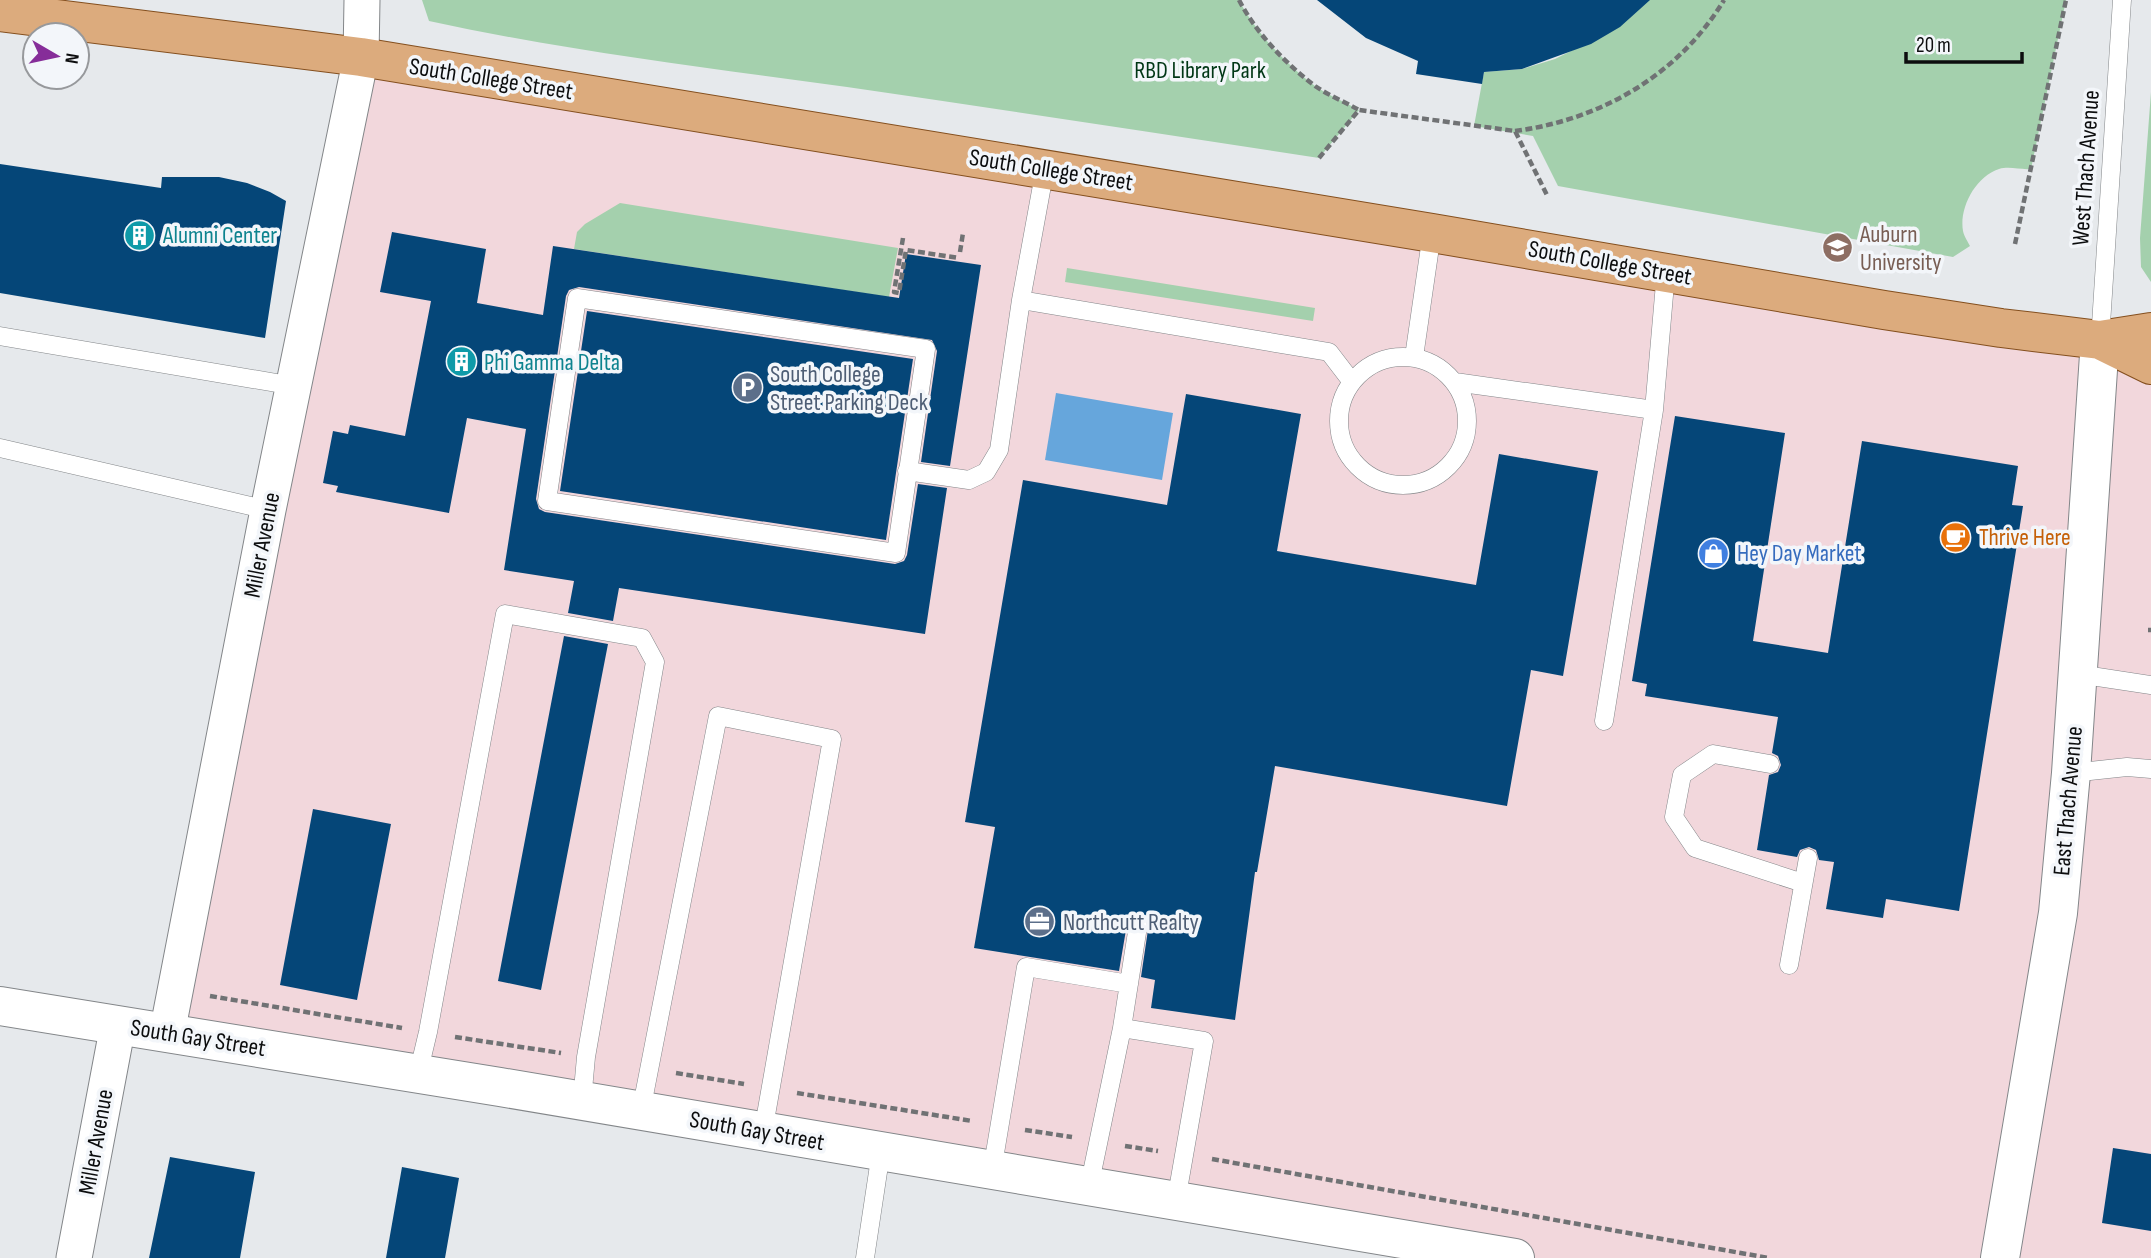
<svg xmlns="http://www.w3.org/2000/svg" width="2151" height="1258" font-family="'Sofia Sans Condensed',sans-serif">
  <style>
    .commercial { fill: #f2d7dc }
    .green { fill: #a4d0ad }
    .water { fill: #66a6dc }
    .building { fill: #054678 }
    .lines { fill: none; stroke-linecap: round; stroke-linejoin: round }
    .lane-casing { stroke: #838689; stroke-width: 19 }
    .street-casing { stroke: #838689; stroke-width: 37 }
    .secondary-casing { stroke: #838689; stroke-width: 40 }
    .primary-casing { stroke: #844f1e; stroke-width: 40 }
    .path { stroke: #707274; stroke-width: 4.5; stroke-dasharray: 7 3.5; stroke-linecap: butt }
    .lane { stroke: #fff; stroke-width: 18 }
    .street { stroke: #fff; stroke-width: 35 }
    .secondary { stroke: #fff; stroke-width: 38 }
    .primary { stroke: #dcab7d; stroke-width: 38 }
    .labels { text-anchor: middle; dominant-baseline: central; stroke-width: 7; stroke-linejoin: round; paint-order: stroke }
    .park-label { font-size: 24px; fill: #003615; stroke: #f3f6fa }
    .street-label { font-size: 24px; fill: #0c0d0e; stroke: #f3f6fa }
    .education-label { font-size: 24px; fill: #785e54; stroke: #f3f6fa; text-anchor: start }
    .culture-label { font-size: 24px; fill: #0d838f; stroke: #f3f6fa; text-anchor: start }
    .service-label { font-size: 24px; fill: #4e5e75; stroke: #f3f6fa; text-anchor: start }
    .food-label { font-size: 24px; fill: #c56008; stroke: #f3f6fa; text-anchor: start }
    .shop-label { font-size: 24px; fill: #366cbe; stroke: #f3f6fa; text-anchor: start }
  </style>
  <rect width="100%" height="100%" fill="#e6e9ec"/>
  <path class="commercial" d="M 361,57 L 2151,365 L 2151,1258 L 1515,1258 L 167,1033 Z"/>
  <path class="green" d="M 422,0 L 1239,0 C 1256,33 1285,63 1315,86 C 1328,95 1345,102 1359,110 L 1319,158 C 1162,134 1005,110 847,87 C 708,68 567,51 429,21 Z
    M 1648,0 L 2066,0 L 2031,169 C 2020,170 2010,166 1999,169 C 1975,177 1959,208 1963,231 C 1964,236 1968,242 1970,246 L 1953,257 L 1558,186 L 1533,136 L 1474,126 L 1484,72 L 1522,69 L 1555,59 L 1619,27 Z
    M 2151,92 L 2151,282 L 2141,267 L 2140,238 Z
    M 620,203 L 898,248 L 889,297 L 574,249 L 577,232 L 585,224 Z
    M 1067,268 L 1315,308 L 1313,321 L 1065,282 Z"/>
  <path class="water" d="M 1056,393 L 1173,413 L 1162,480 L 1045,460 Z"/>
  <path class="building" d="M 1317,0 L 1650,0 L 1620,27 L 1591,44 L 1522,69 L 1484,72 L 1482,84 L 1416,74 L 1418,61 L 1366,38 Z
    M 0,164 L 161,188 L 162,177 L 219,177 L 247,183 L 270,192 L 286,201 L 265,338 L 0,293 Z
    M 392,232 L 486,249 L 477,303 L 543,315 L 553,246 L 899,298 L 906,254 L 981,265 L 950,466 L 921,462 L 937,351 L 932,340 L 579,287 L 569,290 L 566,296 L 536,499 L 539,509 L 545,512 L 895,564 L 904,561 L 907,555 L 918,484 L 947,488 L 925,634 L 619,588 L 613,621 L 568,613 L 574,581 L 504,570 L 526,429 L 467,418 L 449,513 L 336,492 L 338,486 L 323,483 L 333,431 L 348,434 L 350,425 L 405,436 L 431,301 L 380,292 Z
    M 587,311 L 913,359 L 886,540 L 560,491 Z
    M 1186,394 L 1301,414 L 1277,551 L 1476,585 L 1499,454 L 1598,471 L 1563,676 L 1531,670 L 1507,806 L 1275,766 L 1257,872 L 1255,872 L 1235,1020 L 1151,1008 L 1155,980 L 1141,977 L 1149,923 L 1140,915 L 1133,916 L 1127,924 L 1119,971 L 974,948 L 995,827 L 965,822 L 1023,480 L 1167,505 Z
    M 1675,416 L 1785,433 L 1753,641 L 1828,653 L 1862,441 L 2018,466 L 2012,505 L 2023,506 L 1959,911 L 1886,899 L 1883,918 L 1826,909 L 1834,862 L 1819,860 L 1816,850 L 1809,847 L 1800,850 L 1797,857 L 1757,850 L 1769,775 L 1778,772 L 1781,765 L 1778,756 L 1772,753 L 1778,717 L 1645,696 L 1647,684 L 1632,681 Z
    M 564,636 L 608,644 L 541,990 L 498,981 Z
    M 313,809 L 391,824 L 357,1000 L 280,985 Z
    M 2113,1148 L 2151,1154 L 2151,1231 L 2102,1223 Z
    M 170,1157 L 255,1172 L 240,1258 L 149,1258 Z
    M 402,1167 L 459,1178 L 445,1258 L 386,1258 Z"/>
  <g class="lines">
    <defs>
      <path id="lane" d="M 577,298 L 926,349 L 896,553 L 547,501 Z
        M 1021,300 L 1329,352 L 1352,382
        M 0,336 L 294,386
        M 2100,340 L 2122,0
        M1339 421a64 64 0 1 1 128 0a64 64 0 1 1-128 0Z
        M 1414,357 L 1432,233
        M 1455,382 L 1654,410
        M 0,448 L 268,510
        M 907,471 L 969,480 L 986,472 L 999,450 L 1021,300 L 1045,169
        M 2078,674 L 2151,685
        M 1604,721 L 1654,410 L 1666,272
        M 1770,764 L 1713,754 L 1682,775 L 1674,817 L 1695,848 L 1803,883
        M 2071,773 L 2127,767 L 2151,769
        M 1138,926 L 1122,1028 L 1204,1041 L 1176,1201
        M 1789,965 L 1808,858
        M 418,1074 L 428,1032 L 505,614 L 642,638 L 655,662 L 586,1057 L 582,1101
        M 641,1111 L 718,716 L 832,739 L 763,1132
        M 992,1171 L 1026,967 L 1129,984
        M 1089,1187 L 1122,1028
        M 865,1258 L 881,1152"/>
      <path id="street" d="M 167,1033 L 268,510 L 361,57 L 362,0
        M 74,1258 L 118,1025"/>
      <path id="secondary" d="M 0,1006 L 500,1087 L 1515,1258
        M 2000,1258 L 2058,913 L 2071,773 L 2100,340"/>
      <path id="primary" d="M 0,12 L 361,57 L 1432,233 L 1884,310 L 2001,328 L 2100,340 L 2151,332
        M 2100,340 L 2151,365"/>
    </defs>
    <use href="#lane" class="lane-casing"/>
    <use href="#street" class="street-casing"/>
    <use href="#secondary" class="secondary-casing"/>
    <use href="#primary" class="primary-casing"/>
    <path class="path" d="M 1239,0 C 1256,33 1285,63 1315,86 C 1328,95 1345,102 1359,110
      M 1515,131 C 1600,120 1679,75 1724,0
      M 1319,158 L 1359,110 L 1515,131 L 1547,195
      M 903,238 L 894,292 L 899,293 L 906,250 L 959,258
      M 2015,244 L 2066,0
      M 960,252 L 963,233
      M 2148,630 L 2151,630
      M 210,996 L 402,1028
      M 455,1037 L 561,1053
      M 676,1073 L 744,1084
      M 797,1093 L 972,1121
      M 1025,1130 L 1072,1137
      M 1125,1146 L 1158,1151
      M 1212,1159 L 1769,1258"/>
    <use href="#lane" class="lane"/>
    <use href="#street" class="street"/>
    <use href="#secondary" class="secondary"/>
    <use href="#primary" class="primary"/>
  </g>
  <defs>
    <symbol id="building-disc" viewBox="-11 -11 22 22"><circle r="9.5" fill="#0f9aa8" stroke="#f3f6fa"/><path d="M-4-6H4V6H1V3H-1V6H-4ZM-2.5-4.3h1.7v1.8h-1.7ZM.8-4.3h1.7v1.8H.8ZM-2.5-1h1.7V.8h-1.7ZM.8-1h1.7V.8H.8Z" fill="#fff"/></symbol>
    <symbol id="university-disc" viewBox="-11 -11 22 22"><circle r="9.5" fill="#8d6e63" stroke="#f3f6fa"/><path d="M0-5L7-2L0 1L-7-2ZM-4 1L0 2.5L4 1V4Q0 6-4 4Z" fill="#fff"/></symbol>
    <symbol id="parking-disc" viewBox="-11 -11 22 22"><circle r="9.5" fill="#5c6f8a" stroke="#f3f6fa"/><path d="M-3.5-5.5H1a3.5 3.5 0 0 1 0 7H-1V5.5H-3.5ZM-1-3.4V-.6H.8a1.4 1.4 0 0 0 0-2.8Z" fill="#fff"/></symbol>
    <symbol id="cafe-disc" viewBox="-11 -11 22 22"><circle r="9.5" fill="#e8710a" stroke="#f3f6fa"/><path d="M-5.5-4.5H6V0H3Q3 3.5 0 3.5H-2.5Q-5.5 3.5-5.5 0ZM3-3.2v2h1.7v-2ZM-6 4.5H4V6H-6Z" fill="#fff"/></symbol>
    <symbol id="shop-disc" viewBox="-11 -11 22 22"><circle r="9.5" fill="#3f7fe0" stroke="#f3f6fa"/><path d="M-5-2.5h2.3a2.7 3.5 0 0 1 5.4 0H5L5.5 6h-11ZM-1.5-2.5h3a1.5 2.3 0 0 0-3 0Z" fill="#fff"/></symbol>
    <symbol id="office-disc" viewBox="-11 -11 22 22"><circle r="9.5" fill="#5c6f8a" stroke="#f3f6fa"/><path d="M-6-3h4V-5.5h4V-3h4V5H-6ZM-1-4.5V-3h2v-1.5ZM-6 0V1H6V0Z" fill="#fff"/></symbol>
  </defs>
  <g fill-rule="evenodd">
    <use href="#building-disc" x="122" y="218" width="35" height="35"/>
    <use href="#university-disc" x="1820" y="230" width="35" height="35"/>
    <use href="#building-disc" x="444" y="344" width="35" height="35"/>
    <use href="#parking-disc" x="730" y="370" width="35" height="35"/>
    <use href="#cafe-disc" x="1938" y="520" width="35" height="35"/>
    <use href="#shop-disc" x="1696" y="536" width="35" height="35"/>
    <use href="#office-disc" x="1022" y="904" width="35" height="35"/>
  </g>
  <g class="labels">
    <g class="park-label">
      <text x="1200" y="70">RBD Library Park</text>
    </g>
    <g class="street-label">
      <text transform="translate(491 79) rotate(9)">South College Street</text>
      <text transform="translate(2086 168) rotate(-86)">West Thach Avenue</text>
      <text transform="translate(1051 170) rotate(9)">South College Street</text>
      <text transform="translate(1610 263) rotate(10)">South College Street</text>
      <text transform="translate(262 545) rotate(-79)">Miller Avenue</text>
      <text transform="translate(2068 801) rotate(-85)">East Thach Avenue</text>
      <text transform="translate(198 1038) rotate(9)">South Gay Street</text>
      <text transform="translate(757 1131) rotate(10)">South Gay Street</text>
      <text transform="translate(96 1142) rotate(-80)">Miller Avenue</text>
    </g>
    <g class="education-label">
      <text x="1860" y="234">Auburn<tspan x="1860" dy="28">University</tspan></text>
    </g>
    <g class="culture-label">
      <text x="163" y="235">Alumni Center</text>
      <text x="484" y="362">Phi Gamma Delta</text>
    </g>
    <g class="service-label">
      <text x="770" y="374">South College<tspan x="770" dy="28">Street Parking Deck</tspan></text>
      <text x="1063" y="922">Northcutt Realty</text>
    </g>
    <g class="food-label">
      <text x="1979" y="537">Thrive Here</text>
    </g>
    <g class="shop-label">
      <text x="1737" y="553">Hey Day Market</text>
    </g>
  </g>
  <g transform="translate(56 56) rotate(99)"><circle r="33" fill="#f3f6fa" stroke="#97999c" stroke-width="2"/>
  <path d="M0-5L12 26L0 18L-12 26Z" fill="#862d99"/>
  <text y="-10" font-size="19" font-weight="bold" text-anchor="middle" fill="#0c0d0e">N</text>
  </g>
  <path d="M1906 52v10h116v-10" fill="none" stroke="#0c0d0e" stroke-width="3.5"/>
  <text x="1916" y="52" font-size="21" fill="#0c0d0e" stroke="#f3f6fa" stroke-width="5" paint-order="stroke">20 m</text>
</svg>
